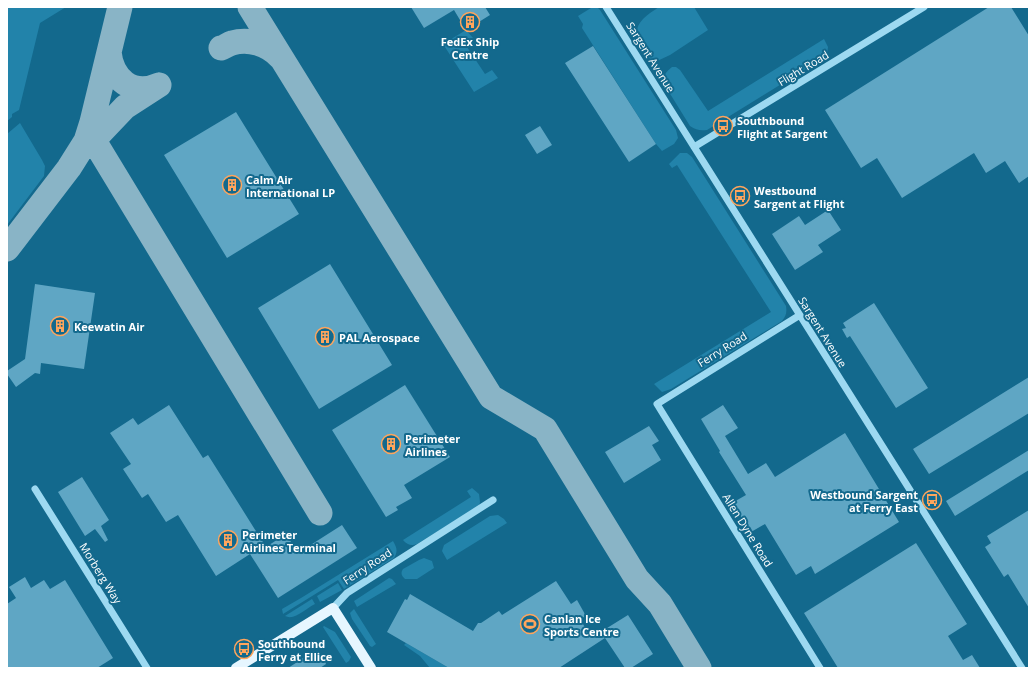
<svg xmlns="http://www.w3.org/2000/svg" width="1036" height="675" font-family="'Open Sans',sans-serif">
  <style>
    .green { fill: #2283aa }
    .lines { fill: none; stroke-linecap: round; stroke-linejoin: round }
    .taxiway { stroke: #89b4c6; stroke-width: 25 }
    .building { fill: #5fa6c4 }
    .minor { stroke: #9dd9f1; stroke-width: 7 }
    .major { stroke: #e6f6ff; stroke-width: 10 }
    .labels { text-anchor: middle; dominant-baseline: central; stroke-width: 4; stroke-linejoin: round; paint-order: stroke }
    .poi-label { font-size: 11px; font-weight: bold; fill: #fff; stroke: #13698d; text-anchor: start }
    .street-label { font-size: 11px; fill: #fff; stroke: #13698d }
  </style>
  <rect width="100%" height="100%" fill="#13698d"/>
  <path class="green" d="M 7,7 L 66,7 L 40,23 L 19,110 L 12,114 L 12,117 L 7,121 Z
    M 659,7 L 694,7 L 708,30 L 670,55 L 655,62 C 649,59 646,55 642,49 C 629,27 642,18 659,7 Z
    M 591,8 L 598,8 L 600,10 L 676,130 L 678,138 L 674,144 L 662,151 L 656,144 L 582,28 L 583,24 L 578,16 Z
    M 466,30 L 473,38 L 465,44 L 485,74 L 492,70 L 498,78 L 474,92 L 443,44 Z
    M 824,39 L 828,47 L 827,55 L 822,59 L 707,130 C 700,131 696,130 690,126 L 664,84 C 662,76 666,72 672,67 L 676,67 L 680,70 L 708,111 Z
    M 20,123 L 42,160 L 45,166 L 44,176 L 7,225 L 7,134 Z
    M 680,153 L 687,153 L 692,157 L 786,306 C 787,313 786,316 782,321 L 671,389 L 662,392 L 654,384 L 771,312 L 677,165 L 672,168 L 669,164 Z
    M 472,488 L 479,494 L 480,502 L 479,506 L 417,544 C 412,546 407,545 403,540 L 471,497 L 467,491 Z
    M 498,515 L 504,519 L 507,523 L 447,560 L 442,551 L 444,545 L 490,516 Z
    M 393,541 C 397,548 398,551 394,558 L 344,589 L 338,580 L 283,614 L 282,609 L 301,598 Z
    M 424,558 L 432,561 L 434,568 L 417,579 L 405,579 C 402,576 400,574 403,569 L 419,560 Z
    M 389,578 L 392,579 L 396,584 L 357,607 L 354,601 Z
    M 338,583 L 342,590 L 320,602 L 317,596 Z
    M 312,599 L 315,604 C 306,608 295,621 285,616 Z
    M 354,609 L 376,644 L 372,647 L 370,646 L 352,619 L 350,613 Z
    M 324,626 L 335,632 L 351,657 L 349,661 L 346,663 L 323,627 Z
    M 406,643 L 449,668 L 430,668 L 420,656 L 404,645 Z"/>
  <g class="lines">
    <path class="taxiway" d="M 120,7 L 92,122 L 92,134 L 96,144 L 320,513
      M 250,7 L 491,397 L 545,429 L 637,579 L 660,604 L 699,668
      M 221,48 C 225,47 228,44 232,43 C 249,38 268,44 280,57
      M 109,52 C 112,79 132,97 159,85
      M 87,147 L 125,107 L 159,85
      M 7,249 L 69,168 L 86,141 L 92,122"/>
  </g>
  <path class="building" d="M 411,7 L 485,7 L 490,15 L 466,30 L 454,10 L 424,28 Z
    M 989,7 L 1011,7 L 1029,36 L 1029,176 L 1019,183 L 1005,161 L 986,173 L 974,153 L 902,198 L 877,158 L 861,168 L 825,110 Z
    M 593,46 L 656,144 L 629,162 L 565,63 Z
    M 236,112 L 299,214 L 227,258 L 164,155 Z
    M 540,126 L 552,145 L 537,154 L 525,135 Z
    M 828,210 L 841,230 L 818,245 L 823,252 L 795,270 L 772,234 L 799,216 L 805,225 Z
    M 330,264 L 392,365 L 319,409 L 258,308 Z
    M 35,284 L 95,293 L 84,369 L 41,363 L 40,374 L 35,373 L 16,387 L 7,374 L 7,371 L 25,359 Z
    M 874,303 L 928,388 L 896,408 L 850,336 L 847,338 L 842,329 L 846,328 L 843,323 Z
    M 1029,377 L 1029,413 L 929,474 L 913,449 Z
    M 405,385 L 450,457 L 404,485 L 412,498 L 396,507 L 398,510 L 386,517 L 332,430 Z
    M 169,405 L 203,458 L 208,455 L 266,547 L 286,534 L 298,553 L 342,525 L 357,548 L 278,598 L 250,554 L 216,576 L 178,515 L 166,522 L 148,494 L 142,498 L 123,469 L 131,464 L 110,433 L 133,418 L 138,425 Z
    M 723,405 L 738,428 L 725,436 L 748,474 L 766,463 L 775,477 L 845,433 L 899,522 L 815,574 L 811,566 L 796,575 L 765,524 L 751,532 L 732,503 L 746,495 L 719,452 L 720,451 L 701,419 Z
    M 649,426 L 659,441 L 652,445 L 661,460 L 624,483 L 605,452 Z
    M 1029,450 L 1029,470 L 955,516 L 946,501 Z
    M 82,477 L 109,520 L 101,526 L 108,540 L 105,542 L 95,529 L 85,536 L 58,492 Z
    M 1029,510 L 1029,608 L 1008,574 L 1004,577 L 985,547 L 991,543 L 987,536 Z
    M 916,543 L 967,624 L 948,636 L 963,660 L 972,655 L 980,668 L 838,668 L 804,613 Z
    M 25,577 L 31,588 L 44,580 L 50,589 L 65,580 L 113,658 L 97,668 L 7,668 L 7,604 L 16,598 L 9,587 Z
    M 556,581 L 571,604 L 577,600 L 586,616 L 580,619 L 591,638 L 628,615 L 653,654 L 631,668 L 625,668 L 605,638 L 559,668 L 449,668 L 387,632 L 405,599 L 407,600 L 410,594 L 473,631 L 478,623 L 481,623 L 499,611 L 502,615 Z
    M 314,651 L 319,652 L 323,656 L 326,664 L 320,668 L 288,668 L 302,659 L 307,653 Z"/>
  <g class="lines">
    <path class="minor" d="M 606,7 L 1022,668
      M 694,147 L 924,7
      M 800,315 L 657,404 L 820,668
      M 35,489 L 147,668
      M 333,608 L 347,593 L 493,500"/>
    <path class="major" d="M 236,668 L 333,608 L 371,668"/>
  </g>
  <defs>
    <symbol id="building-ring" viewBox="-11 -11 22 22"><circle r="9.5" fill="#13698d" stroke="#ffa55c" stroke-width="1.5"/><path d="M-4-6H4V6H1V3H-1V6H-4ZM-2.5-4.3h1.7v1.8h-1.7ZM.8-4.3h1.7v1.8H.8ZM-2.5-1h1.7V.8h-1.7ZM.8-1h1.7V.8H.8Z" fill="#ffa55c"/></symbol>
    <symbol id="bus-ring" viewBox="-11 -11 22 22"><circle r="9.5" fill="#13698d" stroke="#ffa55c" stroke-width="1.5"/><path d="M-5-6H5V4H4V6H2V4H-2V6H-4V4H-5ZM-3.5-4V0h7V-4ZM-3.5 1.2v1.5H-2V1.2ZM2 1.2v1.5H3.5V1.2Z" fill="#ffa55c"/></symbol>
    <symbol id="stadium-ring" viewBox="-11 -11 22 22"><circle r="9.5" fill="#13698d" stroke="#ffa55c" stroke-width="1.5"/><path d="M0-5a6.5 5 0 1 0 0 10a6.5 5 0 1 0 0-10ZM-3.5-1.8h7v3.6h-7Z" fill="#ffa55c"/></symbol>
  </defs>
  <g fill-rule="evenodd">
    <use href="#building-ring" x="459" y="11" width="22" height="22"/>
    <use href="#bus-ring" x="712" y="115" width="22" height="22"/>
    <use href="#building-ring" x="221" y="174" width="22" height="22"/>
    <use href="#bus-ring" x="729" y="185" width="22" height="22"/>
    <use href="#building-ring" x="49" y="315" width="22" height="22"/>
    <use href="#building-ring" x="314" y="326" width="22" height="22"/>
    <use href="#building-ring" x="380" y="433" width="22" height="22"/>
    <use href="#bus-ring" x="921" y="489" width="22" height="22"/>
    <use href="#building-ring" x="217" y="529" width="22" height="22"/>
    <use href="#stadium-ring" x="519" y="613" width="22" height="22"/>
    <use href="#bus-ring" x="233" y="638" width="22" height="22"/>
  </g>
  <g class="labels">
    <g class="poi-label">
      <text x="470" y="41" text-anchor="middle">FedEx Ship<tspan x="470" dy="13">Centre</tspan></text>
      <text x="737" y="120">Southbound<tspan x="737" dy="13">Flight at Sargent</tspan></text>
      <text x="246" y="179">Calm Air<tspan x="246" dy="13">International LP</tspan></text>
      <text x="754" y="190">Westbound<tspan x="754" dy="13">Sargent at Flight</tspan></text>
      <text x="74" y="326">Keewatin Air</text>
      <text x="339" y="337">PAL Aerospace</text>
      <text x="405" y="438">Perimeter<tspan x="405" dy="13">Airlines</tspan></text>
      <text x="918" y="494" text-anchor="end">Westbound Sargent<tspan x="918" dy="13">at Ferry East</tspan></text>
      <text x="242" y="534">Perimeter<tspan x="242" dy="13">Airlines Terminal</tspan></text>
      <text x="544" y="618">Canlan Ice<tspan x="544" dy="13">Sports Centre</tspan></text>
      <text x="258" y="643">Southbound<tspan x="258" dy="13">Ferry at Ellice</tspan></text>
    </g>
    <g class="street-label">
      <text transform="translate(651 57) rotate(58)">Sargent Avenue</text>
      <text transform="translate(803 68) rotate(-31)">Flight Road</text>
      <text transform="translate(823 332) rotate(58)">Sargent Avenue</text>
      <text transform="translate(722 349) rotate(-32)">Ferry Road</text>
      <text transform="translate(748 530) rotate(58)">Allen Dyne Road</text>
      <text transform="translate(367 566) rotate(-33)">Ferry Road</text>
      <text transform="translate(101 573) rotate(58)">Morberg Way</text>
    </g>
  </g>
  <rect width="1036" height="675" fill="none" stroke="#ffffff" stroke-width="16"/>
</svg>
